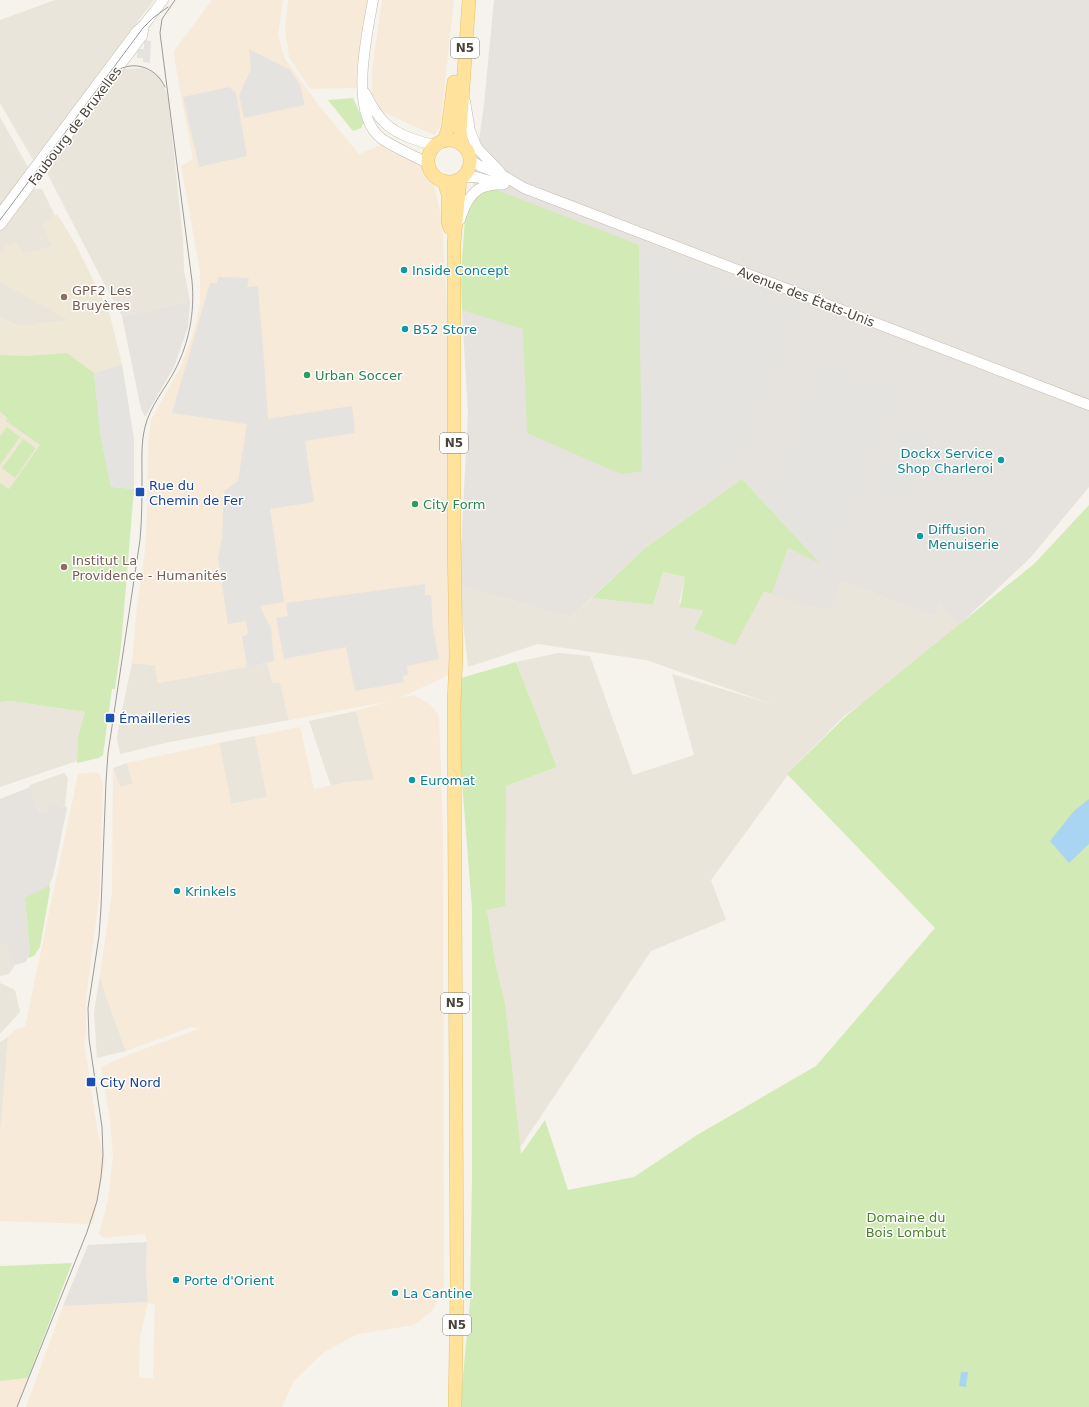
<svg xmlns="http://www.w3.org/2000/svg" width="1089" height="1407" font-family="'DejaVu Sans',sans-serif">
  <style>
    .residential { fill: #eae5da }
    .commercial { fill: #f7ead8; fill-rule: evenodd }
    .industrial { fill: #e6e2dd }
    .education { fill: #efe8d6 }
    .green { fill: #d2eab5 }
    .parking { fill: #e5e3e0 }
    .water { fill: #a9d4f2 }
    .lines { fill: none; stroke-linecap: round; stroke-linejoin: round }
    .minor-casing { stroke: #c2bbae; stroke-width: 11 }
    .major-casing { stroke: #e6c16a; stroke-width: 14 }
    .minor { stroke: #fff; stroke-width: 10 }
    .major { stroke: #ffe39c; stroke-width: 13 }
    .tram { stroke: #9a9a9a; stroke-width: 1 }
    .culture-dot { fill: #0f9aa8; stroke: #fff; stroke-width: 1.5 }
    .education-dot { fill: #8d6e63; stroke: #fff; stroke-width: 1.5 }
    .leisure-dot { fill: #2e9e5b; stroke: #fff; stroke-width: 1.5 }
    .transit-dot { fill: #1a4fb4; stroke: #fff; stroke-width: 1.5 }
    .labels { text-anchor: middle; dominant-baseline: central; stroke-width: 3; stroke-linejoin: round; paint-order: stroke }
    .shield { fill: #fff; stroke: #817c74; stroke-width: 1 }
    .shield-label { font-size: 12px; font-weight: bold; fill: #4b4439 }
    .street-label { font-size: 13px; fill: #4b4439; stroke: #fff }
    .culture-label { font-size: 13px; fill: #0d838f; stroke: #fff; text-anchor: start }
    .education-label { font-size: 13px; fill: #785e54; stroke: #fff; text-anchor: start }
    .leisure-label { font-size: 13px; fill: #27864d; stroke: #fff; text-anchor: start }
    .transit-label { font-size: 13px; fill: #164399; stroke: #fff; text-anchor: start }
    .park-label { font-size: 13px; fill: #4a7f2a; stroke: #fff }
  </style>
  <rect width="100%" height="100%" fill="#f6f3ec"/>
  <path class="residential" d="M 55,0 L 154,0 L 33,160 L 0,103 L 0,20 Z
    M 143,68 L 160,76 L 168,98 L 183,239 L 184,270 L 190,302 L 122,316 L 99,274 L 47,173 L 81,123 L 123,69 Z
    M 0,117 L 28,167 L 0,206 Z
    M 32,189 L 42,189 L 55,216 L 43,224 L 53,246 L 34,252 L 23,253 L 15,243 L 5,249 L 0,255 L 0,231 Z
    M 0,281 L 69,320 L 36,325 L 16,325 L 0,317 Z
    M 663,572 L 685,577 L 679,603 L 703,609 L 694,629 L 764,590 L 793,602 L 841,581 L 935,616 L 940,603 L 959,625 L 962,634 L 844,716 L 793,768 L 711,880 L 726,920 L 651,951 L 519,1149 L 505,1003 L 496,966 L 487,910 L 506,786 L 557,767 L 516,662 L 558,653 L 590,656 L 633,775 L 694,755 L 672,674 L 772,704 L 646,660 L 538,644 L 468,667 L 459,585 L 571,617 L 592,598 L 653,605 Z
    M 132,663 L 155,665 L 158,683 L 267,663 L 273,683 L 280,682 L 289,720 L 170,742 L 120,754 L 117,739 L 119,724 Z
    M 11,701 L 85,712 L 78,736 L 77,761 L 0,787 L 0,702 Z
    M 356,711 L 375,780 L 348,782 L 331,786 L 309,721 Z
    M 255,736 L 267,797 L 231,804 L 219,743 Z
    M 127,763 L 133,784 L 120,787 L 113,768 Z
    M 64,773 L 68,778 L 65,806 L 59,809 L 56,801 L 49,812 L 39,814 L 29,785 Z
    M 9,942 L 11,953 L 15,965 L 9,974 L 0,976 L 0,946 Z
    M 100,975 L 104,990 L 126,1051 L 97,1058 L 94,1012 Z
    M 0,983 L 15,990 L 20,1012 L 0,1034 Z
    M 8,1037 L 2,1118 L 0,1133 L 0,1042 Z"/>
  <path class="commercial" d="M 212,0 L 283,0 L 278,35 L 285,59 L 321,108 L 359,154 L 383,144 L 398,152 L 425,169 L 434,185 L 442,221 L 449,342 L 455,671 L 440,679 L 400,698 L 414,695 L 431,705 L 439,716 L 443,830 L 444,1287 L 432,1311 L 414,1325 L 358,1334 L 324,1352 L 294,1381 L 282,1407 L 26,1407 L 63,1306 L 148,1302 L 146,1268 L 147,1242 L 145,1234 L 103,1238 L 99,1234 L 108,1200 L 113,1157 L 110,1119 L 101,1067 L 128,1055 L 201,1028 L 191,1027 L 126,1051 L 104,990 L 100,975 L 112,893 L 113,768 L 120,787 L 133,784 L 127,763 L 219,743 L 231,804 L 264,798 L 267,797 L 255,736 L 300,727 L 314,789 L 348,782 L 374,780 L 356,711 L 390,701 L 289,720 L 280,682 L 273,684 L 267,663 L 158,683 L 155,665 L 132,663 L 137,606 L 145,552 L 147,517 L 148,443 L 151,420 L 180,368 L 192,337 L 200,304 L 200,272 L 181,166 L 193,159 L 175,62 L 174,51 ZM 148,1302 L 155,1305 L 153,1379 L 139,1377 L 140,1337 Z
    M 288,0 L 373,0 L 359,88 L 310,89 L 289,57 L 285,29 Z
    M 382,0 L 454,0 L 440,127 L 434,135 L 383,112 L 372,94 L 372,71 Z
    M 96,772 L 100,775 L 103,785 L 99,898 L 86,999 L 86,1036 L 84,1041 L 98,1134 L 105,1160 L 93,1224 L 0,1221 L 0,1133 L 8,1037 L 16,1029 L 25,1027 L 78,774 Z
    M 28,1378 L 18,1407 L 0,1407 L 0,1381 Z"/>
  <path class="industrial" d="M 494,0 L 1089,0 L 1089,487 L 1031,557 L 959,625 L 940,604 L 935,616 L 841,581 L 830,609 L 793,602 L 772,594 L 788,548 L 820,563 L 742,479 L 645,548 L 571,617 L 459,585 L 468,414 L 462,310 L 461,274 L 484,104 Z
    M 190,302 L 188,327 L 174,367 L 145,417 L 141,409 L 122,316 Z
    M 30,787 L 39,814 L 49,812 L 47,805 L 56,801 L 59,809 L 65,806 L 67,808 L 53,877 L 48,886 L 25,899 L 30,953 L 26,962 L 15,965 L 7,943 L 0,946 L 0,799 Z
    M 147,1242 L 146,1268 L 148,1302 L 63,1306 L 88,1245 Z"/>
  <path class="education" d="M 57,214 L 75,243 L 109,312 L 122,364 L 94,373 L 111,487 L 134,489 L 11,701 L 0,702 L 0,317 L 16,325 L 36,325 L 68,320 L 0,281 L 0,255 L 5,249 L 4,247 L 7,244 L 9,246 L 15,243 L 23,253 L 34,252 L 53,246 L 43,224 Z"/>
  <path class="green" d="M 353,98 L 364,122 L 361,128 L 353,131 L 328,100 Z
    M 487,186 L 639,245 L 642,471 L 621,474 L 527,433 L 523,329 L 462,310 L 461,274 L 466,204 Z
    M 67,353 L 94,373 L 100,432 L 111,487 L 134,489 L 121,646 L 115,689 L 112,689 L 103,755 L 99,758 L 77,763 L 78,736 L 85,712 L 11,701 L 0,702 L 0,483 L 9,489 L 40,445 L 6,421 L 8,418 L 0,412 L 0,355 L 27,356 Z
    M 7,427 L 20,437 L 0,465 L 0,436 Z
    M 23,439 L 36,448 L 15,478 L 2,468 Z
    M 742,479 L 821,564 L 788,548 L 772,594 L 764,591 L 735,645 L 694,629 L 703,610 L 680,607 L 685,577 L 663,572 L 653,605 L 592,598 L 645,548 Z
    M 1089,505 L 1089,1407 L 460,1407 L 470,1302 L 472,1176 L 472,908 L 454,680 L 516,662 L 557,767 L 506,786 L 505,906 L 487,910 L 496,966 L 505,1003 L 521,1154 L 545,1120 L 568,1190 L 634,1177 L 697,1135 L 816,1066 L 935,928 L 787,774 L 845,717 L 1035,563 Z
    M 49,882 L 50,890 L 40,947 L 34,956 L 28,958 L 30,953 L 25,898 L 48,886 Z
    M 72,1263 L 28,1378 L 0,1381 L 0,1266 Z"/>
  <path class="parking" d="M 144,40 L 151,41 L 150,63 L 143,62 L 143,58 L 137,58 L 137,49 L 144,49 Z
    M 249,49 L 290,70 L 300,85 L 305,105 L 244,118 L 239,95 L 251,69 Z
    M 229,87 L 236,93 L 247,156 L 199,167 L 183,97 Z
    M 639,245 L 800,305 L 740,460 L 693,492 L 642,471 Z
    M 218,277 L 249,278 L 247,287 L 258,286 L 264,360 L 268,419 L 352,406 L 355,433 L 305,441 L 314,502 L 270,509 L 284,602 L 260,606 L 271,628 L 274,661 L 247,667 L 242,636 L 245,636 L 248,633 L 246,621 L 228,624 L 218,558 L 222,538 L 224,491 L 238,481 L 247,424 L 172,413 L 210,283 L 217,283 Z
    M 820,358 L 900,390 L 837,549 L 821,564 L 765,503 Z
    M 122,364 L 134,439 L 134,489 L 111,487 L 100,432 L 94,373 Z
    M 900,423 L 968,449 L 962,466 L 921,450 L 902,500 L 875,490 Z
    M 425,584 L 425,595 L 431,595 L 433,628 L 439,659 L 407,666 L 408,675 L 403,676 L 404,682 L 355,691 L 346,647 L 284,659 L 276,618 L 288,616 L 286,603 Z"/>
  <path class="water" d="M 1089,799 L 1089,844 L 1069,863 L 1050,841 L 1074,811 Z
    M 961,1372 L 968,1372 L 966,1387 L 959,1386 Z"/>
  <g class="lines">
    <defs>
      <path id="minor" d="M 373,0 C 367,35 348,114 382,139 C 396,148 413,156 428,163
        M 365,93 C 370,103 377,116 386,124 C 398,135 419,142 435,145
        M 465,101 L 470,131 L 477,148 L 500,172
        M 470,160 L 480,166 L 502,175 L 524,188 L 1089,405
        M 462,177 L 476,177 L 497,183
        M 0,214 L 137,31 L 144,25 L 163,0
        M 460,220 C 464,206 471,189 487,186 C 492,184 498,185 504,184
        M 0,225 L 142,36 L 144,25"/>
      <path id="major" d="M428 161a21 21 0 1 1 42 0a21 21 0 1 1-42 0Z
        M 444,141 L 448,128 L 454,82
        M 462,145 L 460,130 L 469,0
        M 444,181 L 448,194 L 448,221 L 450,228
        M 455,1407 L 457,1290 L 454,703 L 456,656 L 454,537 L 454,243 L 460,179"/>
    </defs>
    <use href="#minor" class="minor-casing"/>
    <use href="#major" class="major-casing"/>
    <use href="#minor" class="minor"/>
    <use href="#major" class="major"/>
    <path class="tram" d="M 112,74 C 130,59 155,65 165,87
      M 0,220 L 143,28 L 153,18 L 168,7
      M 17,1407 L 87,1232 L 97,1201 L 101,1177 L 103,1155 L 102,1127 L 89,1039 L 88,1008 L 99,936 L 101,908 L 106,782 L 108,753 L 140,540 C 142,518 142,497 142,475 C 142,459 141,443 145,427 C 150,406 165,389 175,370 C 189,343 195,312 192,281 L 160,33 L 162,19 L 175,0"/>
  </g>
  <g class="culture-dot">
    <circle cx="404" cy="270" r="4"/>
    <circle cx="405" cy="329" r="4"/>
    <circle cx="1001" cy="460" r="4"/>
    <circle cx="920" cy="536" r="4"/>
    <circle cx="412" cy="780" r="4"/>
    <circle cx="177" cy="891" r="4"/>
    <circle cx="176" cy="1280" r="4"/>
    <circle cx="395" cy="1293" r="4"/>
  </g>
  <g class="education-dot">
    <circle cx="64" cy="297" r="4"/>
    <circle cx="64" cy="567" r="4"/>
  </g>
  <g class="leisure-dot">
    <circle cx="307" cy="375" r="4"/>
    <circle cx="415" cy="504" r="4"/>
  </g>
  <g class="transit-dot">
    <rect x="135" y="487" width="10" height="10" rx="2"/>
    <rect x="105" y="713" width="10" height="10" rx="2"/>
    <rect x="86" y="1077" width="10" height="10" rx="2"/>
  </g>
  <g class="labels">
    <g class="shield">
      <rect x="451" y="38" width="28" height="20" rx="3"/>
      <rect x="440" y="433" width="28" height="20" rx="3"/>
      <rect x="441" y="993" width="28" height="20" rx="3"/>
      <rect x="443" y="1315" width="28" height="20" rx="3"/>
    </g>
    <g class="shield-label">
      <text x="465" y="48">N5</text>
      <text x="454" y="443">N5</text>
      <text x="455" y="1003">N5</text>
      <text x="457" y="1325">N5</text>
    </g>
    <g class="street-label">
      <text transform="translate(75 126) rotate(-53)">Faubourg de Bruxelles</text>
      <text transform="translate(806 297) rotate(21)">Avenue des États-Unis</text>
    </g>
    <g class="culture-label">
      <text x="412" y="270">Inside Concept</text>
      <text x="413" y="329">B52 Store</text>
      <text x="993" y="453" text-anchor="end">Dockx Service<tspan x="993" dy="15">Shop Charleroi</tspan></text>
      <text x="928" y="529">Diffusion<tspan x="928" dy="15">Menuiserie</tspan></text>
      <text x="420" y="780">Euromat</text>
      <text x="185" y="891">Krinkels</text>
      <text x="184" y="1280">Porte d'Orient</text>
      <text x="403" y="1293">La Cantine</text>
    </g>
    <g class="education-label">
      <text x="72" y="290">GPF2 Les<tspan x="72" dy="15">Bruyères</tspan></text>
      <text x="72" y="560">Institut La<tspan x="72" dy="15">Providence - Humanités</tspan></text>
    </g>
    <g class="leisure-label">
      <text x="315" y="375">Urban Soccer</text>
      <text x="423" y="504">City Form</text>
    </g>
    <g class="transit-label">
      <text x="149" y="485">Rue du<tspan x="149" dy="15">Chemin de Fer</tspan></text>
      <text x="119" y="718">Émailleries</text>
      <text x="100" y="1082">City Nord</text>
    </g>
    <g class="park-label">
      <text x="906" y="1217">Domaine du<tspan x="906" dy="15">Bois Lombut</tspan></text>
    </g>
  </g>
</svg>
